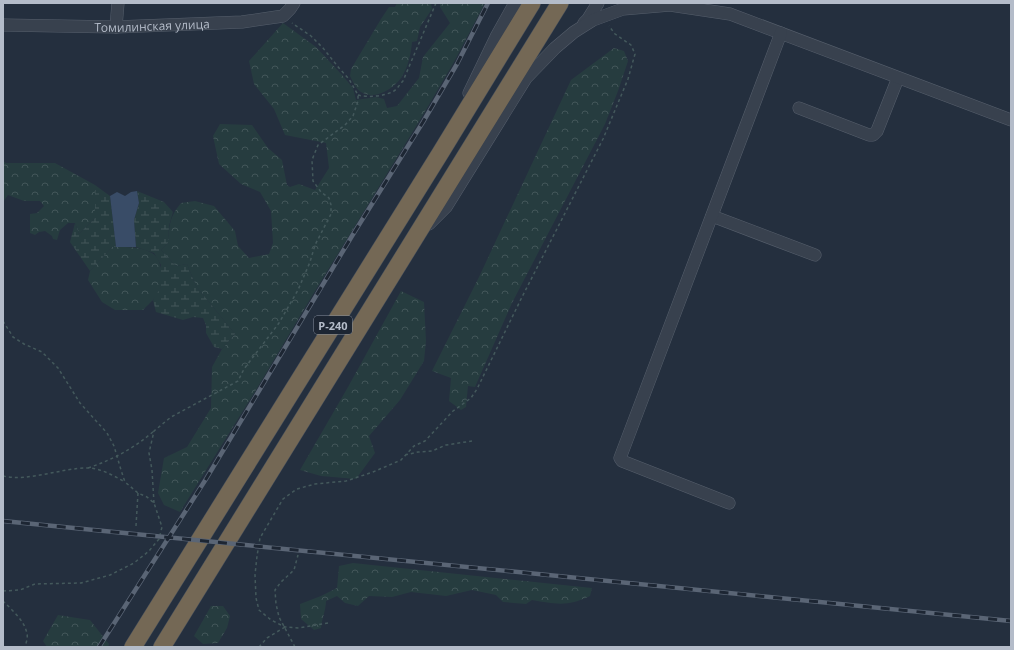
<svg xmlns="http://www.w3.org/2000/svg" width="1014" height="650" font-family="'Open Sans',sans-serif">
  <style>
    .forest { fill: url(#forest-crowns) }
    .wetland { fill: url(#wetland-marsh) }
    .water { fill: #394c67 }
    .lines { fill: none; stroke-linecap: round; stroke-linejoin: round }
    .minor-casing { stroke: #565f6c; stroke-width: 13 }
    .highway-casing { stroke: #434c59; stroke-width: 18 }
    .path { stroke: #44595c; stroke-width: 1.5; stroke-dasharray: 3 3; stroke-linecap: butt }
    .minor { stroke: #38414e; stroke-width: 12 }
    .highway { stroke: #746855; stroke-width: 17 }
    .rail-casing { stroke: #5a6575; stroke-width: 4.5 }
    .rail { stroke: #1d2633; stroke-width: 3; stroke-dasharray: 9; stroke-linecap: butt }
    .labels { text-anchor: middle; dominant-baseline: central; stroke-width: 3.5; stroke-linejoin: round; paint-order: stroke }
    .shield { fill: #1d2633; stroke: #878f9c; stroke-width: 1 }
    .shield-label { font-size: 11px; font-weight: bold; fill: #b4bcc9 }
    .street-label { font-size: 12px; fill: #b4bcc9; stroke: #1d2633 }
  </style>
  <defs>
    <pattern id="forest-crowns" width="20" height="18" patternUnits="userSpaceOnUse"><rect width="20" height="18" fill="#263c3f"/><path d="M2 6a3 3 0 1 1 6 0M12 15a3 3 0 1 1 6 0" fill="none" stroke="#435659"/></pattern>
    <pattern id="wetland-marsh" width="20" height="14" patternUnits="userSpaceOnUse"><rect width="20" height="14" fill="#263c3f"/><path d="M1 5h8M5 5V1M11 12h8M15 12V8" fill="none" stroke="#435659"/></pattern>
  </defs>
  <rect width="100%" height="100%" fill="#242f3e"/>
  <path class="forest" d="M 397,3 L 431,3 L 432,9 L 420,27 L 417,41 L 412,42 C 411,54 408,68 401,78 C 394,88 376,100 363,93 C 356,90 353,82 350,76 L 351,69 L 381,19 L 389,7 L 395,7 Z
    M 440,3 L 485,3 L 454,62 L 420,120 L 312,296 L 256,390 L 180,512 L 164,505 L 158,493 L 164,458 L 187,447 L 211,408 L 212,367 L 222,349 L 235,334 L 196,286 L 187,264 L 176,266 L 161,250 L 168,243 C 169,225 170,216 181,203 L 195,201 L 214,206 L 235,231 L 238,246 L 249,258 L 269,254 L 273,243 L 271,211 L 260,192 L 241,184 L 219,164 L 213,136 L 220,124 L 252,125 L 268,148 L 282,160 L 287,185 L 290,187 L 299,184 L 315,190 L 329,168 L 326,143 L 285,135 L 274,109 L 254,84 L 249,61 L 283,23 L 316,47 L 343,76 L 353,88 L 356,100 L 376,97 L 384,99 L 387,108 L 397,106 L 419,78 L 423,57 L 450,23 L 440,7 Z
    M 614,48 L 624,51 L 628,61 L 618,91 L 605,124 L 512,303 L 475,387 L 468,386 L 466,407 L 461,410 L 449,401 L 451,378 L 432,371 L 479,277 L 571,80 Z
    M 3,161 L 6,163 L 55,163 L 95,185 L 95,218 L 79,234 L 75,223 L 68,223 L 60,230 L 57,240 L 53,239 L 52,236 L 45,231 L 39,232 L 35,235 L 30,233 L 30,214 L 37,213 L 44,206 L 40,201 L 24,201 L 8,195 L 3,202 Z
    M 112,247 C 125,247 140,246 152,253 C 161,257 164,278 161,287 C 158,296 150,303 143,310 L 115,310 L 102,302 L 88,280 L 90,271 Z
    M 401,291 L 424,302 L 426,341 L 424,361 L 400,400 L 369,436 L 375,453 L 356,479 L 321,476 L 300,470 L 348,387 Z
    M 353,563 L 592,588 L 590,596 C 567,607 556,604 532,600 L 526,604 L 503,602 L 496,595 L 472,590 L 446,596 L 411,592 L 392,597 L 369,596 L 358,606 L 345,603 L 337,596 L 326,601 C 326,610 322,618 321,628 L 314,630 L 301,619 L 300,604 L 321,596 L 337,588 L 339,566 Z
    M 211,606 L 223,606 L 230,616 L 227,628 L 218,643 L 203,644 L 194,636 Z
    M 58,615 L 90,620 L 109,644 L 108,647 L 47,647 L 43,641 Z"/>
  <path class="wetland" d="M 95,185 L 110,196 L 116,247 L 112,247 L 90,271 L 70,242 L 75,223 L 79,234 L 95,218 Z
    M 137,191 L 164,202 L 173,212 L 169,226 L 168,243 L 161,250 L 176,266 L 187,264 L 196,286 L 235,334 L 222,349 L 214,347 L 206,333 L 206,325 L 203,318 L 193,317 L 183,320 L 156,312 L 153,300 L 161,287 L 161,265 L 154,253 L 136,247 L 134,220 L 139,203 Z"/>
  <path class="water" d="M 137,191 L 139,203 L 134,220 L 136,247 L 116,247 L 110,196 L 117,192 L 125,196 L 131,192 Z"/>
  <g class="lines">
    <defs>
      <g id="minor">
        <path d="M 584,23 L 588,19 L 598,3"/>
        <path id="s1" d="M 3,25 L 116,27 L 242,22 L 283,16 L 290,9 L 294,3"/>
        <path d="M 116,27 L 118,3"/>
        <path d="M 469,93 L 496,37 L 515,3"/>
        <path d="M 799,108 L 869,135 L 873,135 L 877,131 L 898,78"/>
        <path d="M 712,216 L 815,255"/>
        <path d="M 429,224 L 446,207 L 526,78 L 555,48 L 574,32 L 593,20 L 623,9 L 670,5 L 730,14 L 1011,120"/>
        <path d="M 729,503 L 622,461 L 620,458 L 781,33"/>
      </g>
      <path id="highway" d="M 133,647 L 441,152 L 532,3
        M 162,647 L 560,3"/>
    </defs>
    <use href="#minor" class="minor-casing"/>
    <use href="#highway" class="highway-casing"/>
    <path class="path" d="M 358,95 C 369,98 385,96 394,91 C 398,88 400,84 403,81 L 436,3
      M 3,321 L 13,337 L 24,344 L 42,352 L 58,368 L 80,403 L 107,433 L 114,446 L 121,470 L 125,482 L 138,493 L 147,497 L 154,503 L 162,527 L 159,539 L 149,551 L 134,563 L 110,575 L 81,583 L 35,584 L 20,590 L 3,591
      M 405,455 L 418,452 L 432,451 L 446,445 L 472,441
      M 88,468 C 114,459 133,449 154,431
      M 3,476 C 27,482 62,468 87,468 C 101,468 114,476 125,482
      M 154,503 L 152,470 L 149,453 L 154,431 L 171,417 L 238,381 L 244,369 L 279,323 L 298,290 L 310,262 L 315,245 L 331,214 L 331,205 L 329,198 L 321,192 L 313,181 L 312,160 L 318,145 L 345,125 L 353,116 L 358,101 L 358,95 L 349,79 L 339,68 L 323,48 L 311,36 L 292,23
      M 136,526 L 138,493
      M 3,601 C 12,610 25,621 27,634 C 28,638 26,643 25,647
      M 328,623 L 299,628 L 285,627 L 271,620 L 259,610 L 256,598 L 255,575 L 257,556 L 260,538 L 283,499 L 297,489 L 315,484 L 346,481 L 373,472 L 401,460 L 414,446 L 425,441 L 453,411 L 471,398 L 477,389 L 522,297 L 603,139 L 628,79 L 635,54 L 631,45 L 615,34 L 609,26
      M 259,647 L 267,638 L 285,627
      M 295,647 L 279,617 L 276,604 L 275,590 L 281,582 L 294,570 L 298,555"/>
    <use href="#minor" class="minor"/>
    <use href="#highway" class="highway"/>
    <defs>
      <path id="rail" d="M 3,521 L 1011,621
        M 99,647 L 206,479 L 352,236 L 423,122 L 457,64 L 488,3"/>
    </defs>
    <use href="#rail" class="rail-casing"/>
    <use href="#rail" class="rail"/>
  </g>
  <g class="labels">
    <rect class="shield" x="314" y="316" width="38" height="18" rx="3"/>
    <g class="shield-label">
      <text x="333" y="325">Р-240</text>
    </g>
    <g class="street-label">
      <text stroke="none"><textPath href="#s1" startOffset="149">Томилинская улица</textPath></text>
    </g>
  </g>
  <rect width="1014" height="650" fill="none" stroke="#b4bcc9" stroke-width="8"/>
</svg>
